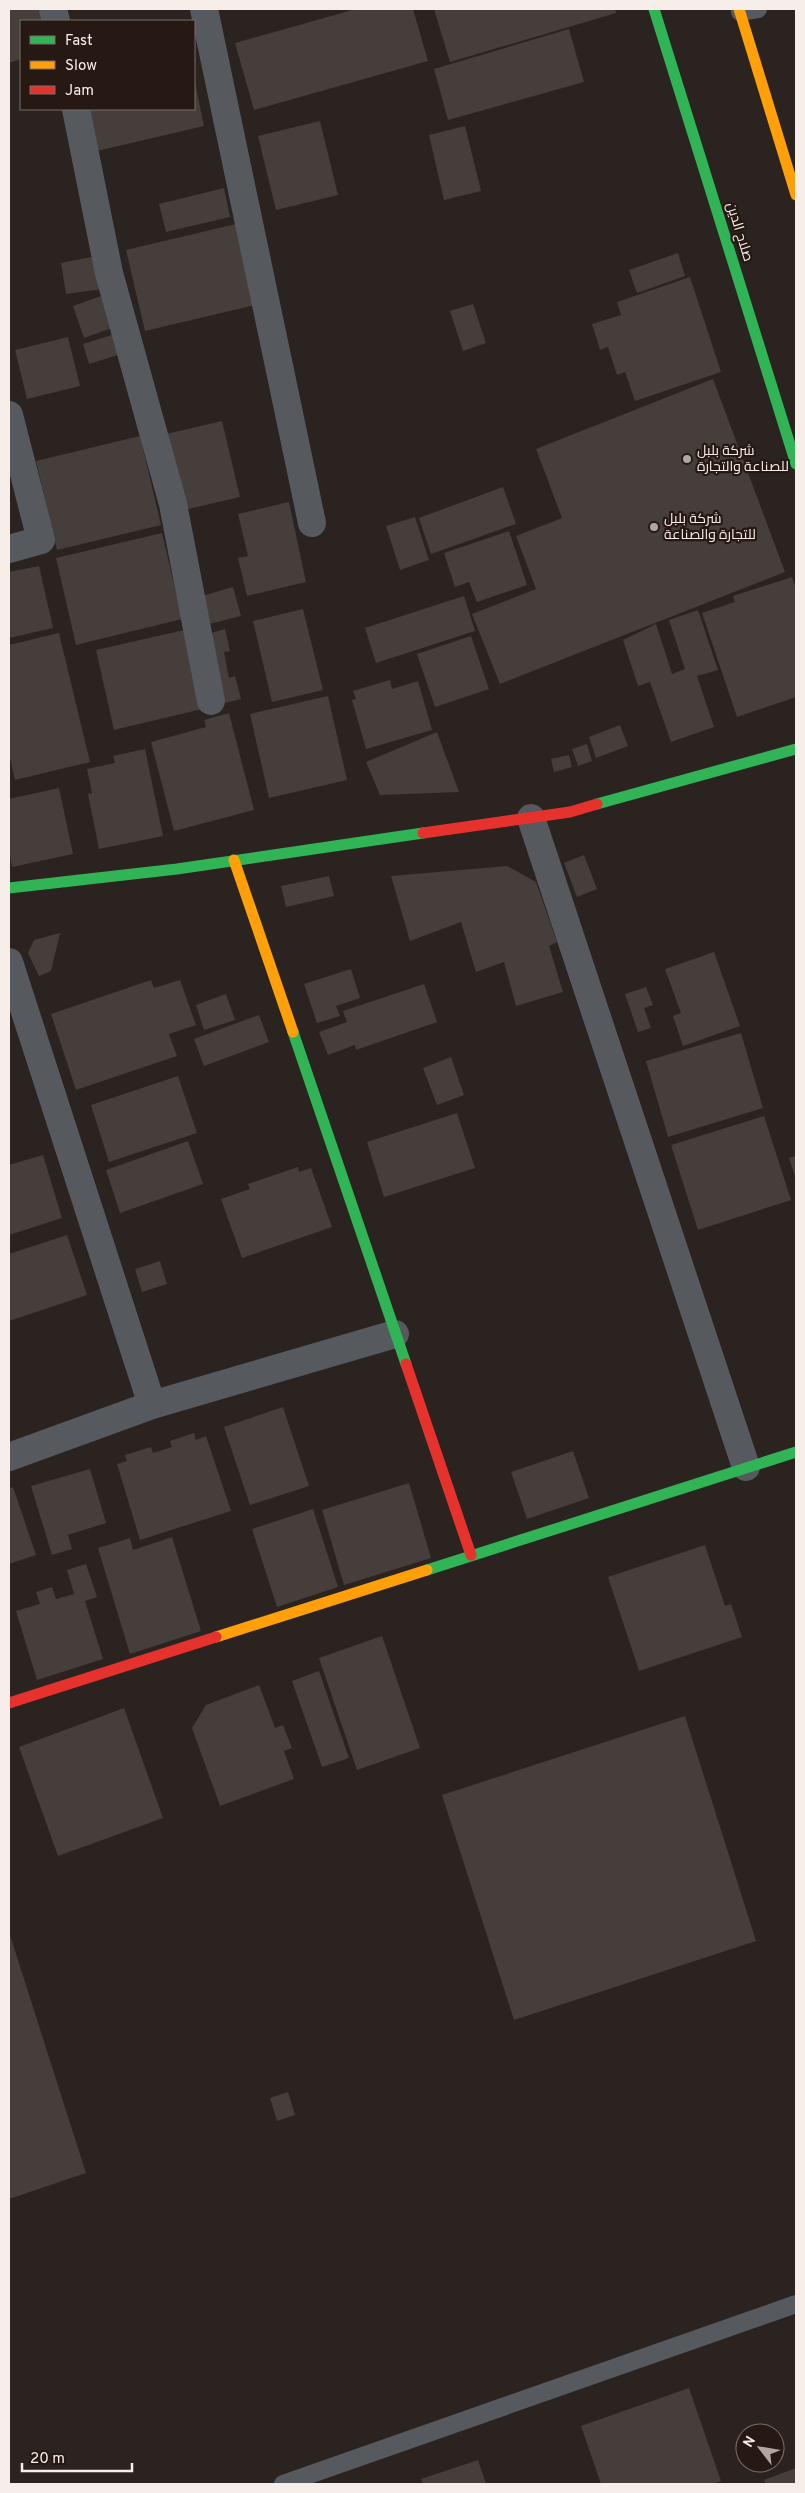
<svg xmlns="http://www.w3.org/2000/svg" width="805" height="2493" font-family="Overpass,Cairo,sans-serif">
  <style>
    .building { fill: #453e3b }
    .lines { fill: none; stroke-linecap: round; stroke-linejoin: round }
    .lane { stroke: #56595e; stroke-width: 18 }
    .street { stroke: #56595e; stroke-width: 28 }
    .fast { stroke: #30b455; stroke-width: 11 }
    .slow { stroke: #ff9f0a; stroke-width: 11 }
    .jam { stroke: #e5322d; stroke-width: 11 }
    .poi-dot { fill: #b0a7a3; stroke: #261812; stroke-width: 2 }
    .labels { text-anchor: middle; dominant-baseline: central; stroke-width: 4.5; stroke-linejoin: round; paint-order: stroke }
    .street-label { font-size: 14px; fill: #f8eee9; stroke: #261812 }
    .poi-label { font-size: 14px; fill: #f8eee9; stroke: #261812; text-anchor: start }
  </style>
  <rect width="100%" height="100%" fill="#2b2320"/>
  <path class="building" d="M 9,9 L 41,9 L 44,21 L 21,21 L 21,59 L 9,63 Z
    M 356,9 L 413,9 L 428,61 L 254,110 L 235,43 Z
    M 434,9 L 615,9 L 616,13 L 450,62 Z
    M 569,29 L 584,82 L 448,120 L 434,69 Z
    M 195,83 L 204,126 L 97,151 L 87,109 L 194,109 Z
    M 320,121 L 338,195 L 276,210 L 258,136 Z
    M 465,126 L 481,191 L 444,200 L 429,135 Z
    M 224,188 L 230,217 L 166,232 L 159,204 Z
    M 236,224 L 255,305 L 145,331 L 126,250 Z
    M 678,253 L 685,276 L 637,293 L 629,270 Z
    M 97,256 L 102,289 L 66,294 L 61,263 Z
    M 690,277 L 721,372 L 635,401 L 625,372 L 617,375 L 608,347 L 600,350 L 592,324 L 621,315 L 617,302 Z
    M 104,295 L 115,327 L 84,338 L 73,306 Z
    M 473,304 L 486,343 L 463,351 L 450,311 Z
    M 115,334 L 121,354 L 89,364 L 83,344 Z
    M 68,337 L 80,386 L 27,399 L 15,350 Z
    M 713,379 L 785,572 L 500,684 L 472,614 L 536,589 L 516,536 L 562,518 L 536,449 Z
    M 222,421 L 240,497 L 184,510 L 162,435 Z
    M 140,436 L 161,525 L 57,550 L 36,461 Z
    M 503,487 L 516,524 L 431,554 L 419,518 Z
    M 289,502 L 306,582 L 247,596 L 238,558 L 248,556 L 238,514 Z
    M 415,517 L 429,560 L 400,570 L 386,526 Z
    M 509,531 L 527,585 L 477,602 L 469,582 L 455,587 L 444,553 Z
    M 162,533 L 182,619 L 76,645 L 56,558 Z
    M 39,566 L 53,628 L 9,638 L 9,572 Z
    M 792,577 L 796,589 L 796,697 L 737,717 L 702,613 L 735,602 L 733,596 Z
    M 233,587 L 241,616 L 209,624 L 202,596 Z
    M 464,596 L 475,631 L 376,663 L 365,628 Z
    M 303,609 L 323,690 L 272,702 L 253,621 Z
    M 698,610 L 718,670 L 697,676 L 714,727 L 671,742 L 650,682 L 638,686 L 623,640 L 656,624 L 672,674 L 685,669 L 669,620 Z
    M 225,629 L 230,651 L 224,652 L 229,678 L 235,676 L 241,699 L 225,703 L 208,634 Z
    M 184,630 L 202,709 L 114,730 L 96,650 Z
    M 59,633 L 90,762 L 15,780 L 9,754 L 9,645 Z
    M 471,636 L 489,689 L 435,707 L 417,654 Z
    M 390,680 L 392,689 L 418,681 L 432,730 L 366,749 L 352,700 L 356,699 L 353,691 Z
    M 328,696 L 347,780 L 269,798 L 250,714 Z
    M 229,713 L 254,810 L 174,831 L 151,742 L 206,727 L 204,720 Z
    M 620,725 L 628,746 L 596,758 L 589,737 Z
    M 437,732 L 459,792 L 380,795 L 366,762 Z
    M 587,744 L 592,761 L 578,766 L 572,749 Z
    M 145,749 L 163,836 L 99,849 L 88,794 L 92,793 L 87,769 L 115,763 L 113,756 Z
    M 569,755 L 572,767 L 554,772 L 551,759 Z
    M 59,788 L 73,854 L 12,867 L 9,850 L 9,799 Z
    M 584,855 L 597,889 L 577,897 L 564,863 Z
    M 507,866 L 536,882 L 557,942 L 549,946 L 563,992 L 516,1006 L 504,962 L 476,972 L 461,922 L 410,941 L 391,876 Z
    M 329,876 L 334,896 L 286,907 L 281,886 Z
    M 60,933 L 51,971 L 39,976 L 28,953 L 34,940 Z
    M 714,952 L 740,1026 L 683,1046 L 673,1016 L 681,1013 L 665,969 Z
    M 351,969 L 360,998 L 336,1006 L 340,1016 L 317,1023 L 304,984 Z
    M 151,980 L 154,988 L 180,980 L 196,1025 L 169,1034 L 177,1056 L 76,1090 L 51,1014 Z
    M 424,984 L 437,1022 L 356,1050 L 355,1045 L 328,1055 L 319,1032 L 347,1022 L 343,1011 Z
    M 646,987 L 653,1005 L 644,1008 L 651,1028 L 638,1032 L 625,994 Z
    M 226,994 L 235,1020 L 204,1030 L 196,1005 Z
    M 259,1015 L 269,1042 L 204,1066 L 194,1039 Z
    M 741,1033 L 763,1108 L 668,1137 L 646,1061 Z
    M 451,1057 L 464,1095 L 437,1105 L 423,1068 Z
    M 178,1076 L 197,1133 L 109,1162 L 91,1105 Z
    M 457,1113 L 475,1168 L 384,1197 L 367,1142 Z
    M 764,1116 L 791,1200 L 698,1230 L 671,1145 Z
    M 188,1141 L 203,1184 L 120,1213 L 106,1170 Z
    M 43,1155 L 62,1218 L 9,1235 L 9,1165 Z
    M 796,1156 L 796,1179 L 789,1158 Z
    M 298,1167 L 299,1172 L 311,1168 L 332,1227 L 242,1258 L 221,1199 L 250,1189 L 248,1184 Z
    M 67,1235 L 87,1295 L 9,1321 L 9,1254 Z
    M 160,1261 L 167,1284 L 142,1292 L 135,1269 Z
    M 283,1407 L 309,1486 L 250,1505 L 224,1427 Z
    M 194,1433 L 196,1440 L 206,1436 L 231,1511 L 140,1540 L 117,1464 L 127,1461 L 125,1455 L 151,1447 L 153,1453 L 172,1447 L 170,1441 Z
    M 573,1451 L 589,1498 L 527,1519 L 511,1472 Z
    M 90,1469 L 106,1523 L 68,1535 L 72,1549 L 52,1555 L 31,1486 Z
    M 409,1483 L 431,1558 L 344,1585 L 322,1510 Z
    M 13,1487 L 36,1555 L 9,1564 L 9,1489 Z
    M 313,1509 L 338,1587 L 277,1607 L 252,1529 Z
    M 172,1537 L 201,1631 L 130,1654 L 98,1548 L 130,1538 L 133,1550 Z
    M 705,1545 L 725,1606 L 731,1604 L 742,1637 L 639,1671 L 608,1577 Z
    M 86,1564 L 97,1597 L 85,1601 L 103,1659 L 37,1680 L 16,1611 L 40,1604 L 36,1592 L 52,1587 L 56,1599 L 74,1594 L 67,1570 Z
    M 382,1636 L 420,1748 L 357,1770 L 319,1658 Z
    M 319,1671 L 349,1758 L 322,1767 L 292,1681 Z
    M 259,1685 L 275,1728 L 283,1725 L 292,1748 L 284,1751 L 294,1779 L 220,1806 L 192,1728 L 206,1705 Z
    M 124,1708 L 163,1818 L 58,1856 L 19,1747 Z
    M 685,1716 L 756,1941 L 514,2020 L 442,1795 Z
    M 9,1932 L 86,2173 L 9,2199 Z
    M 288,2092 L 295,2115 L 277,2121 L 270,2098 Z
    M 689,2388 L 721,2481 L 712,2484 L 601,2484 L 581,2426 Z
    M 478,2460 L 486,2484 L 423,2484 L 421,2479 Z
    M 796,2468 L 796,2484 L 766,2484 L 764,2480 Z"/>
  <g class="lines">
    <path class="lane" d="M 740,12 L 758,9
      M 283,2484 L 796,2304"/>
    <path class="street" d="M 53,9 L 56,21
      M 204,9 L 312,523
      M 76,109 L 109,273 L 173,504 L 211,701
      M 9,415 L 41,540 L 9,549
      M 531,818 L 746,1467
      M 9,962 L 152,1405
      M 9,1457 L 152,1405 L 395,1334"/>
    <path class="fast" d="M 654,9 L 796,464
      M 597,804 L 796,749
      M 9,888 L 177,869 L 423,833
      M 293,1032 L 406,1364
      M 427,1570 L 796,1452"/>
    <path class="slow" d="M 739,9 L 796,195
      M 234,860 L 293,1032
      M 216,1637 L 427,1570"/>
    <path class="jam" d="M 423,833 L 570,812 L 597,804
      M 406,1364 L 471,1555
      M 9,1703 L 216,1637"/>
  </g>
  <g class="poi-dot">
    <circle cx="687" cy="459" r="5"/>
    <circle cx="654" cy="527" r="5"/>
  </g>
  <g class="labels">
    <g class="street-label">
      <text transform="translate(739 232) rotate(73)">صلاح الدين</text>
    </g>
    <g class="poi-label">
      <text x="697" y="451">شركة بلبل<tspan x="697" dy="16">للصناعة والتجارة</tspan></text>
      <text x="664" y="519">شركة بلبل<tspan x="664" dy="16">للتجارة والصناعة</tspan></text>
    </g>
  </g>
  <rect width="805" height="2493" fill="none" stroke="#f8eee9" stroke-width="20"/>
  <rect x="20" y="20" width="175" height="90" fill="#261812" stroke="#7a6e68"/>
  <rect x="30" y="36" width="25" height="8" fill="#30b455" stroke="#7a6e68"/>
  <text x="65" y="45" font-size="15" fill="#f8eee9">Fast</text>
  <rect x="30" y="61" width="25" height="8" fill="#ff9f0a" stroke="#7a6e68"/>
  <text x="65" y="70" font-size="15" fill="#f8eee9">Slow</text>
  <rect x="30" y="86" width="25" height="8" fill="#e5322d" stroke="#7a6e68"/>
  <text x="65" y="95" font-size="15" fill="#f8eee9">Jam</text>
  <g transform="translate(760 2448) rotate(301)"><circle r="24" fill="#261812" stroke="#7a6e68"/>
  <path d="M0-4L9 19L0 12L-9 19Z" fill="#b0a7a3"/>
  <text y="-8" font-size="14" font-weight="bold" text-anchor="middle" fill="#f8eee9">N</text>
  </g>
  <path d="M22 2463v8h110v-8" fill="none" stroke="#f8eee9" stroke-width="2.5"/>
  <text x="30" y="2463" font-size="15" fill="#f8eee9" stroke="#261812" stroke-width="4" paint-order="stroke">20 m</text>
</svg>
